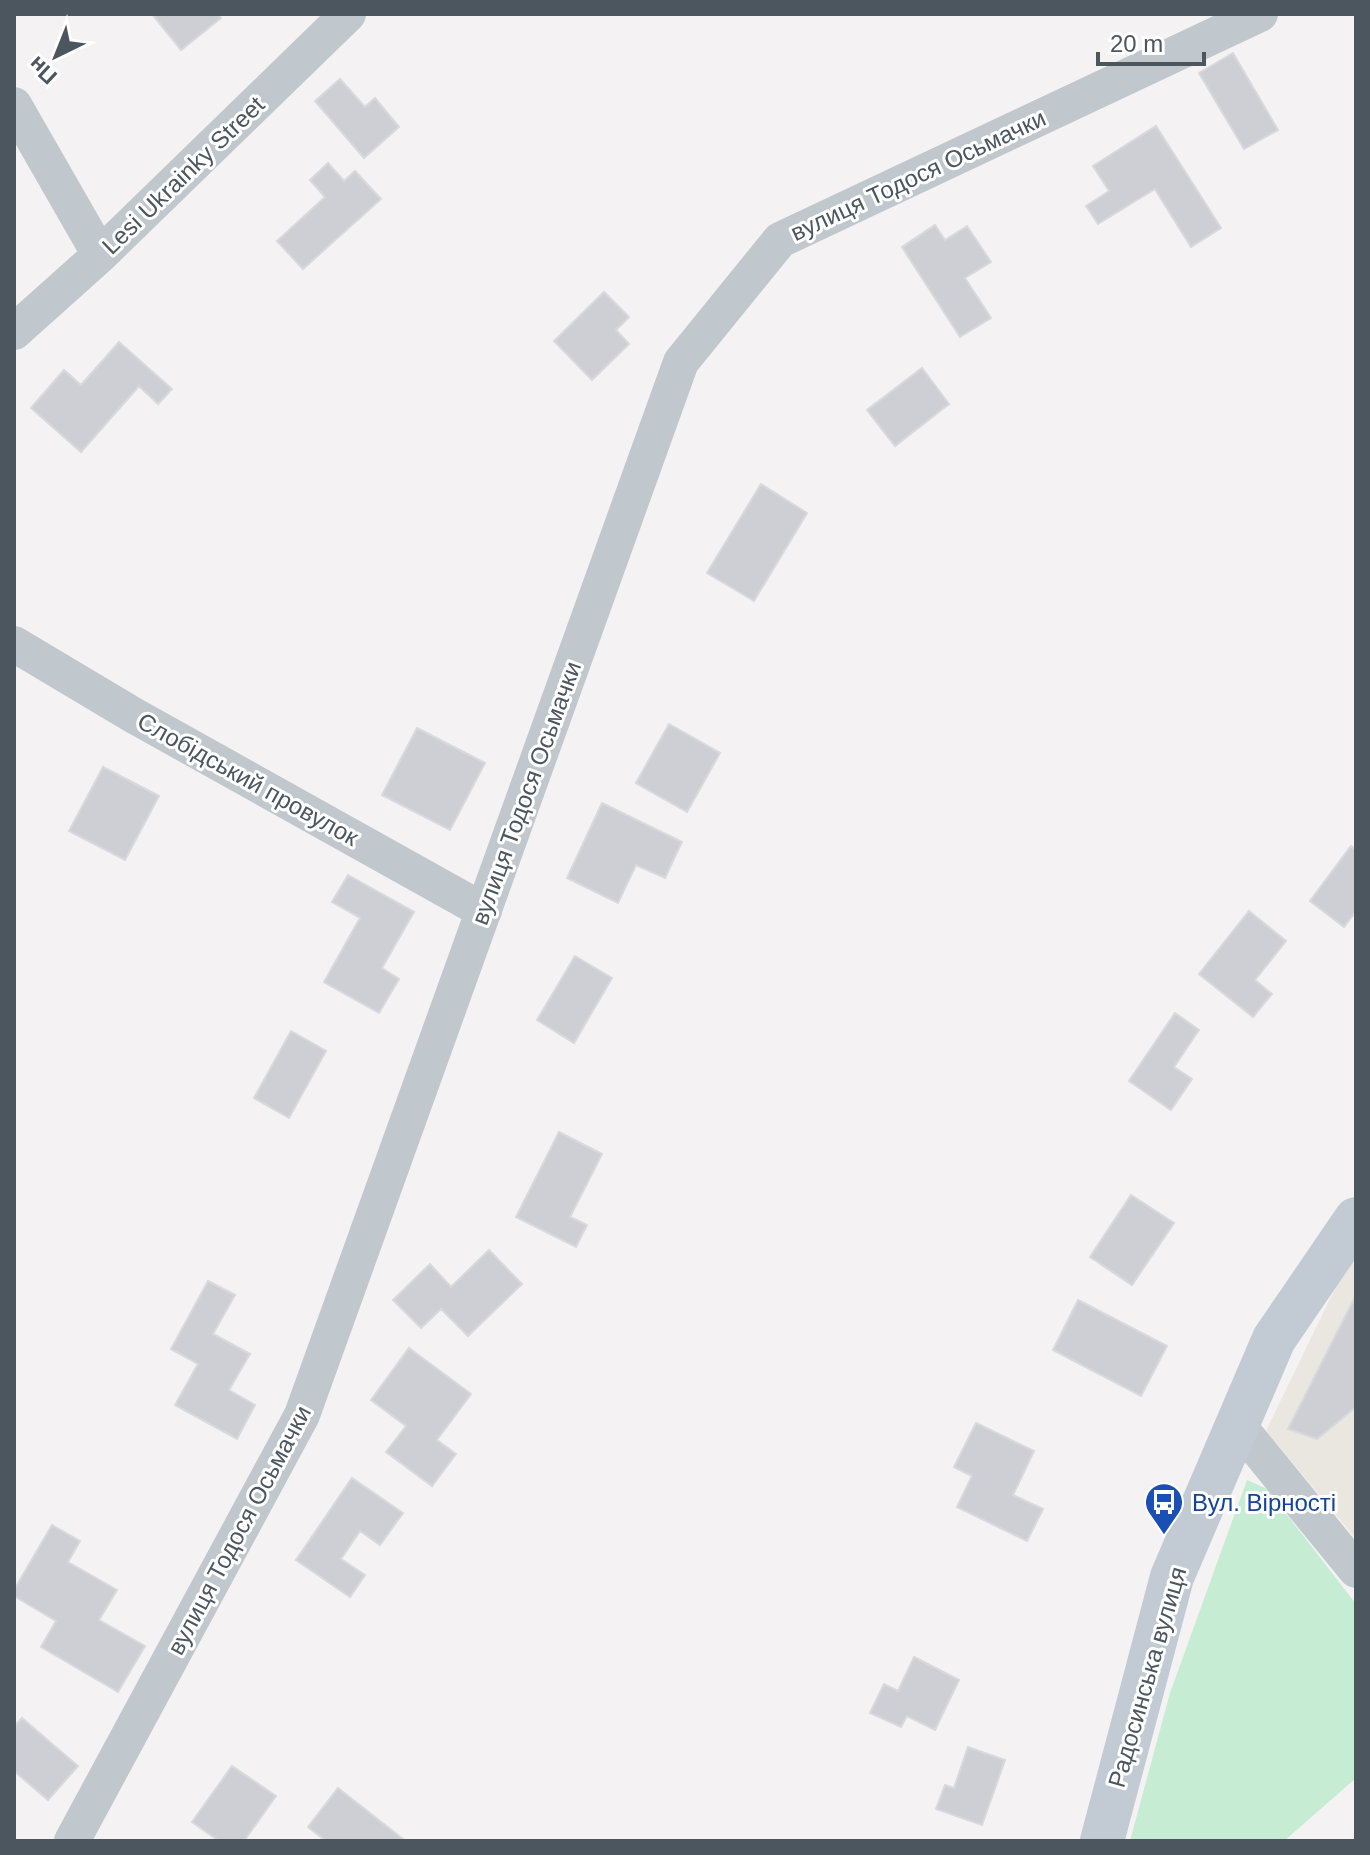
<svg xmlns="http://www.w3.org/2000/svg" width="1370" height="1855" font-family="Arial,sans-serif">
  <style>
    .commercial { fill: #eae7e0 }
    .green { fill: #c6ecd3 }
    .building { fill: #cdcfd4; stroke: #d7d9dd; stroke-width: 2 }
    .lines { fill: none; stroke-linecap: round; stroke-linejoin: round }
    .street { stroke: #c0c7cd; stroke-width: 36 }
    .secondary { stroke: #c2cbd3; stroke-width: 44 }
    .labels { text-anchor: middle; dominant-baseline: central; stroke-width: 6; stroke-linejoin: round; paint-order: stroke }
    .street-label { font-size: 24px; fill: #4c565e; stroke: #fff }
    .transit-label { font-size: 24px; fill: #164399; stroke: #fff; text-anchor: start }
  </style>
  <rect width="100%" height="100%" fill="#f4f2f2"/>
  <path class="commercial" d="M 1356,1255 L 1356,1539 L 1266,1431 L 1344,1270 Z"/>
  <path class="green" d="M 1247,1480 L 1267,1489 L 1356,1604 L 1356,1778 L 1284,1841 L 1130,1841 L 1170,1693 Z"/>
  <path class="building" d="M 152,14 L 218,14 L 221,18 L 181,50 Z
    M 1233,53 L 1278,130 L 1244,149 L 1199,73 Z
    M 340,79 L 365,107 L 375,98 L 399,127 L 364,158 L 315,101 Z
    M 1156,126 L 1221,228 L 1191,247 L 1155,189 L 1098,224 L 1086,206 L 1109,191 L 1093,166 Z
    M 328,163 L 344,181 L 355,171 L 381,199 L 303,269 L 277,241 L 325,197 L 310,180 Z
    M 935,225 L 945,240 L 967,226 L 991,262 L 965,278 L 991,318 L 960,337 L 902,247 Z
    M 604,292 L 629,317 L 616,330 L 629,344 L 592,380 L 554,341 Z
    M 119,342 L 172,389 L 158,404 L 139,386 L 81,452 L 31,408 L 64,370 L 81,385 Z
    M 922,368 L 949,404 L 895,446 L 867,410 Z
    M 761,484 L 807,513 L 754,601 L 707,573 Z
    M 669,724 L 720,753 L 687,812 L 636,783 Z
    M 417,728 L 485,763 L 450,830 L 382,795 Z
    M 103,767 L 159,796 L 125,860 L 69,831 Z
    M 602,803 L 682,842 L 665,878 L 636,865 L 618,903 L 567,878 Z
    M 1351,846 L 1356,850 L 1356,911 L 1344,927 L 1310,901 Z
    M 348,875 L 414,912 L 382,968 L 399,979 L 379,1013 L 324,982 L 360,918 L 332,902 Z
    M 1249,911 L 1286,941 L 1255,980 L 1272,994 L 1253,1017 L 1199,974 Z
    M 575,956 L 612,978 L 574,1043 L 537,1020 Z
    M 1175,1013 L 1199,1030 L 1174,1067 L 1192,1079 L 1171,1110 L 1129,1081 Z
    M 291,1031 L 326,1051 L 289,1118 L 254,1098 Z
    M 559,1132 L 602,1154 L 570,1217 L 587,1225 L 576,1247 L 516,1217 Z
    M 1131,1195 L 1174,1223 L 1132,1285 L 1090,1257 Z
    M 489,1250 L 522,1284 L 468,1336 L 441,1309 L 421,1328 L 393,1300 L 430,1264 L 451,1287 Z
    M 208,1281 L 235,1295 L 213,1334 L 250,1354 L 229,1390 L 255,1405 L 237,1439 L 175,1405 L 198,1364 L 171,1349 Z
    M 1356,1295 L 1356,1407 L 1317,1439 L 1288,1429 Z
    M 1078,1300 L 1167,1346 L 1141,1396 L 1053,1350 Z
    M 409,1348 L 471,1394 L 437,1440 L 456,1454 L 432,1486 L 386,1452 L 406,1426 L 371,1400 Z
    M 976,1423 L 1034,1451 L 1013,1495 L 1043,1509 L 1027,1541 L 957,1507 L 972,1476 L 954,1467 Z
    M 352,1478 L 403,1513 L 380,1545 L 360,1531 L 341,1559 L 365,1575 L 350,1597 L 296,1560 Z
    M 52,1525 L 80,1541 L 68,1562 L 117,1590 L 99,1620 L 145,1646 L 118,1692 L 41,1647 L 56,1621 L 14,1596 L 14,1590 Z
    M 914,1657 L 959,1680 L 935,1730 L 907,1716 L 901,1727 L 870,1713 L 884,1684 L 898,1691 Z
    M 22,1718 L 78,1766 L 48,1800 L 14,1771 L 14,1727 Z
    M 968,1747 L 1005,1760 L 982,1825 L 936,1809 L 945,1785 L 954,1788 Z
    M 232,1766 L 276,1796 L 244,1841 L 219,1841 L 192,1822 Z
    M 338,1788 L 403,1839 L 402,1841 L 326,1841 L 308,1827 Z"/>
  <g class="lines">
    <path class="street" d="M 14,105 L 100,255
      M 14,332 L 100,255 L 348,14
      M 14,644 L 133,715 L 484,911
      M 1237,1424 L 1356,1570
      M 72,1841 L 302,1415 L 681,362 L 780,240 L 1260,14"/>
    <path class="secondary" d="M 1102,1841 L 1172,1577 L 1274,1339 L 1356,1219"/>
  </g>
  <defs>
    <symbol id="bus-pin" viewBox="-11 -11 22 30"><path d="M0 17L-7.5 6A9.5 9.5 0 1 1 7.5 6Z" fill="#1a4fb4" stroke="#fff"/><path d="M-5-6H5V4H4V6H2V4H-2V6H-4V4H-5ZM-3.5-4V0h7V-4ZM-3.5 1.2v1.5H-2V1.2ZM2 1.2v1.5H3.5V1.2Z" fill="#fff"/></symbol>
  </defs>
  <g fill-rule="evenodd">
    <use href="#bus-pin" x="1142" y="1480" width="44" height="60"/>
  </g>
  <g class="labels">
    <g class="street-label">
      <text transform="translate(183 175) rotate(-44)">Lesi Ukrainky Street</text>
      <text transform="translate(918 175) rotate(-25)">вулиця Тодося Осьмачки</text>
      <text transform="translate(248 779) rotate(29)">Слобідський провулок</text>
      <text transform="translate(526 793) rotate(-70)">вулиця Тодося Осьмачки</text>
      <text transform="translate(239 1530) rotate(-62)">вулиця Тодося Осьмачки</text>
      <text transform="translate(1147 1677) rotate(-74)">Радосинська вулиця</text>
    </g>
    <g class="transit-label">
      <text x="1192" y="1502">Вул. Вірності</text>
    </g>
  </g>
  <rect width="1370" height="1855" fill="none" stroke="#4c565e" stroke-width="32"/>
  <g transform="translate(56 56) rotate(223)" stroke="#ffffff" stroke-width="6" paint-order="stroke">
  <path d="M0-6L14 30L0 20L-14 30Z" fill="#4c565e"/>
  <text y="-12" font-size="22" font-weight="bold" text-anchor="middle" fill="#4c565e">Пн</text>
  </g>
  <path d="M1098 52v12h106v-12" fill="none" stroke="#4c565e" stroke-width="4"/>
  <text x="1110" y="52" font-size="24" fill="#4c565e" stroke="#ffffff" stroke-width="6" paint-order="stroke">20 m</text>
</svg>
